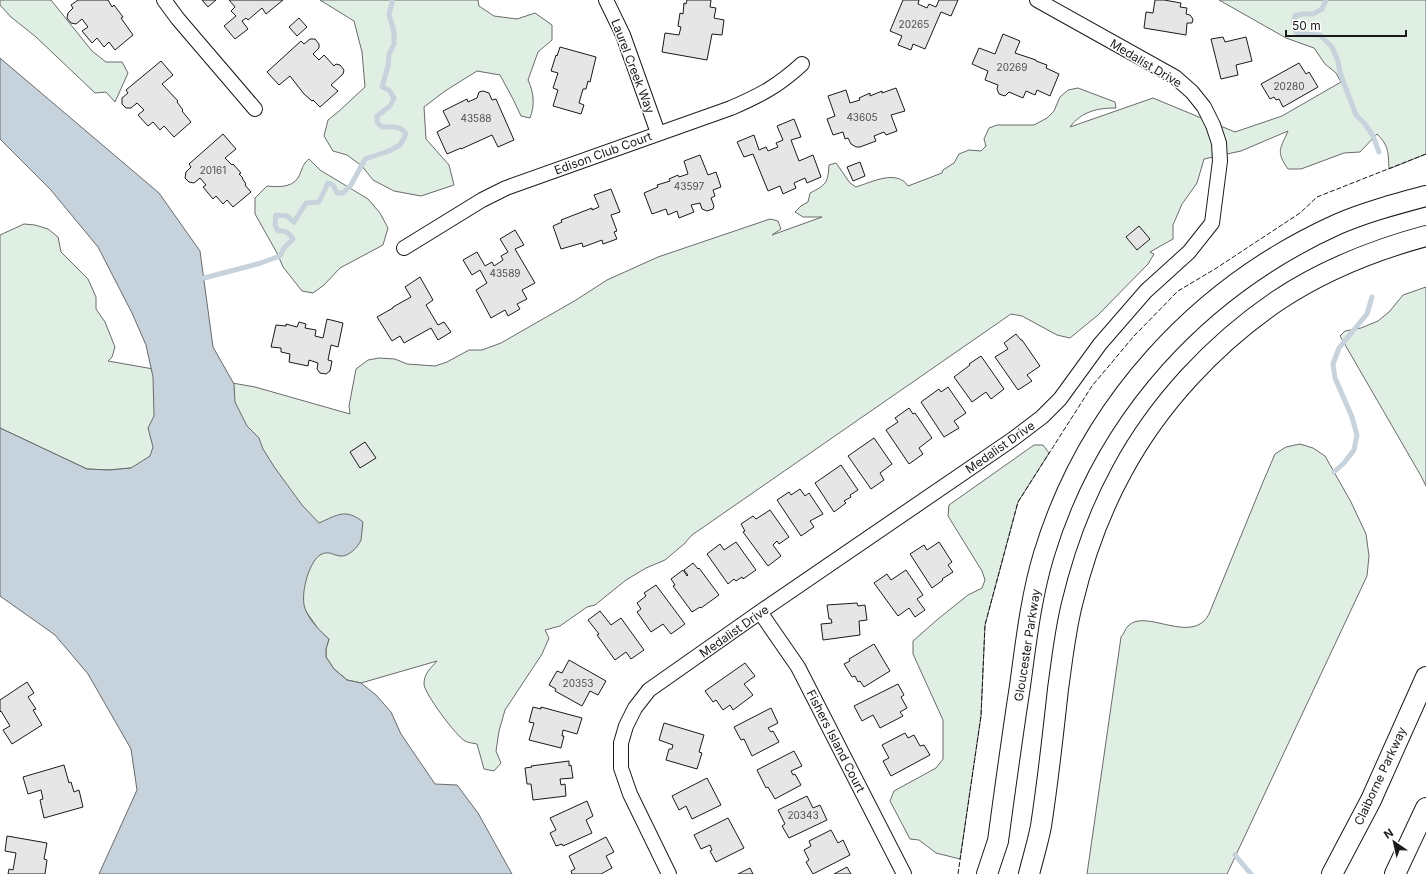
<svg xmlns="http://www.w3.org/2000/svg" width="1426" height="874" font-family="Inter,sans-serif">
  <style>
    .green { fill: #e0efe3; stroke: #6a6a6a }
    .water { fill: #c6d2dc; stroke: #6a6a6a }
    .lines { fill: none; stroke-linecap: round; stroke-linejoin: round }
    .stream { stroke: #c6d2dc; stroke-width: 5 }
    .building { fill: #e6e6e6; stroke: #1a1a1a }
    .street-casing { stroke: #1a1a1a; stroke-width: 16 }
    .secondary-casing { stroke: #1a1a1a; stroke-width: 22 }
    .street { stroke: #fff; stroke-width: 14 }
    .secondary { stroke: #fff; stroke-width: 20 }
    .fence { stroke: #1a1a1a; stroke-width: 1; stroke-dasharray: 5 2; stroke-linecap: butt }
    .labels { text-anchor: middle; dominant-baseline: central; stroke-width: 3; stroke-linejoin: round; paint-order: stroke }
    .number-label { font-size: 10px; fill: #4d4d4d }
    .street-label { font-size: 12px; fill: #1a1a1a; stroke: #fff }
  </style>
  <rect width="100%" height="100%" fill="#fff"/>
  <path class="green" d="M 0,0 L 51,0 L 92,51 L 106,62 L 122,62 L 128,73 L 115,102 L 106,92 L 95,93 L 36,37 L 11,17 L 0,5 Z
    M 320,0 L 478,0 L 479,6 L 494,16 L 517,19 L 535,13 L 552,25 L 552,40 L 538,52 L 528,80 C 534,93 535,105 530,118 L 521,116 L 513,99 L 500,75 L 477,71 L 445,91 L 424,107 L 426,139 L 449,165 L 454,185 L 421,196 L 394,191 L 373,180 L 362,166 L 347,155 L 333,151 L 324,136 L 328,120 L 338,112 L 365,87 L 362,52 L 354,21 Z
    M 1219,0 L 1426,0 L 1426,154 L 1389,169 C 1388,152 1389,146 1377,134 L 1360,152 L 1344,153 L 1301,169 L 1288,169 C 1275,151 1281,148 1288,131 L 1241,151 L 1204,159 L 1197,183 L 1182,204 L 1173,225 L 1173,239 L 1150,252 L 1154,254 L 1148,264 L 1098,315 L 1070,338 L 1057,335 L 1022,316 L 1011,314 L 692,535 L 684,544 L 665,560 L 646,568 L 626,580 L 595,605 L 587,607 L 560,626 L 545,630 L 549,638 L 542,654 L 505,710 L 499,731 L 496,751 L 501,763 L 494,771 L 484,769 L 477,744 C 473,743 468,743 465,741 C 456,736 424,693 424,684 C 424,673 431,668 437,661 L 361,683 L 347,680 L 334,669 L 326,657 L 326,649 L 329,639 L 319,630 L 305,610 L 131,468 L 109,470 L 87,469 L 0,428 L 0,235 L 24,224 L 35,225 L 48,229 L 58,237 L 61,252 L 88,279 L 96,297 L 96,309 L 105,322 L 115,347 L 112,357 L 108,361 L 255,387 L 350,414 L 349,406 L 356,369 L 368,360 L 379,358 L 395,359 L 407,364 L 435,366 L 447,362 L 469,350 L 482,350 L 501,343 L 576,300 L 607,280 L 658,257 L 770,219 L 778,221 L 781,229 L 772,235 L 822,217 L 803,217 L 795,212 L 801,206 L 808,202 L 810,193 C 826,185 828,183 829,165 L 836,163 L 850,183 L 856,187 C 872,182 897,169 908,186 L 942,173 L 943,170 L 954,163 L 959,154 L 969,150 L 981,151 L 986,146 L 984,139 L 989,128 L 997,125 L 1034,125 L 1047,118 L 1054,111 L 1060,97 L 1068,90 L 1078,88 L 1115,102 L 1116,108 C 1098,108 1082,111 1070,127 L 1153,98 L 1235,132 L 1282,116 L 1341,82 L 1336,73 L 1325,64 L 1314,48 L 1286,38 Z
    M 309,159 L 320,170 L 368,199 L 380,213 L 388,228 L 383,245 L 340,268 L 324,285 L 313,293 L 302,291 L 283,267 L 277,253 L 255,214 L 255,198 L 267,186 C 277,187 291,188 298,178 C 302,171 302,164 309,159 Z
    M 1426,287 L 1426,486 L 1421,476 L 1340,336 L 1345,331 L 1361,328 L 1378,321 L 1389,312 L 1403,295 Z
    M 1300,444 L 1313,448 L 1325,456 L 1351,502 L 1366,534 L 1369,556 L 1367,576 L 1227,874 L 1087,874 L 1121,637 C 1124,634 1125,629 1128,626 C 1144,609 1184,640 1204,621 C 1206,619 1208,616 1209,614 L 1263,482 L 1275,454 L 1286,447 Z
    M 1034,445 L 1043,445 L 1049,453 L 1018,502 L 985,625 L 981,716 L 960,859 L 936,853 L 919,840 L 910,839 L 890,801 L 894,791 L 936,768 L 943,759 L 943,720 L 913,654 L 913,641 L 938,619 L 968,595 L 982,588 L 985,580 L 982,571 L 948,516 L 949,505 Z"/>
  <path class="water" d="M 0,58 L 159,193 L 200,251 L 213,347 L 234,384 L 235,402 L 247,426 L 259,438 L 263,449 L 275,468 L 302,505 L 319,523 C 337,515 346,508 363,522 C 362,528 362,534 361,540 C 358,547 349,557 340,556 C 332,555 329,550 320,555 C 308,563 299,598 306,611 C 311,622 320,631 329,639 L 326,649 L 326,657 L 334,669 L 347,680 L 361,683 L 376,695 L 391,712 L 401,734 L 435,784 L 457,785 L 478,813 L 512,874 L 99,874 L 137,790 L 131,749 L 88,674 L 55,635 L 0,596 L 0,428 L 87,469 L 109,470 L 131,468 L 150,456 L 153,447 L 148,428 L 154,416 L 153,377 L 146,345 L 132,313 L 98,247 L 50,189 L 0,139 Z"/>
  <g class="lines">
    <path class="stream" d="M 1326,0 L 1322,9 L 1313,14 L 1302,14 L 1295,16 L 1293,23 L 1297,34 L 1320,35 L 1332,47 L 1338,61 L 1340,73 L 1356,115 L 1365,124 L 1373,136 L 1379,152
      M 204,278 L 261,263 L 280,256 L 284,248 L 293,239 C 289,233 286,230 278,231 L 275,225 L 276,215 L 287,216 L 294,222 L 306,203 L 319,202 L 328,183 L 333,185 L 337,193 L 343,193 L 351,185 L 365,159 L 389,151 L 400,145 L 406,134 C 400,125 392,127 382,127 L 377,122 L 377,116 L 390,106 L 394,98 L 389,90 L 382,87 L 388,66 L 389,54 L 394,44 L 394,32 L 389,14 L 392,3 L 392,0
      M 1334,472 L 1344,463 L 1354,450 L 1357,435 L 1352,417 L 1335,378 L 1333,364 L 1339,348 L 1367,314 L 1372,297
      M 1235,855 L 1251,874"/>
  </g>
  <path class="building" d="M 78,0 L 108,0 L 112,7 L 114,5 L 123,17 L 121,18 L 133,35 L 115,50 L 109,42 L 104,47 L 97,38 L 92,43 L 82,31 L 88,27 L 82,19 L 76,24 L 71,23 L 67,18 L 68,13 L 73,8 L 71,5 Z
    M 202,0 L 216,0 L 208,7 Z
    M 229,0 L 283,0 L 266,14 L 262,8 L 248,20 L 246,18 L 242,21 L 248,29 L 235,39 L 224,26 L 236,16 L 231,11 L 235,7 Z
    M 687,0 L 711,0 L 710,7 L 716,8 L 714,18 L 724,20 L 722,35 L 712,34 L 707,60 L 662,52 L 665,33 L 679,35 L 681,27 L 678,26 L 680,13 L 683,14 L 684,3 L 686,4 Z
    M 903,0 L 919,0 L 918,4 L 927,8 L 929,4 L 936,7 L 939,0 L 958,0 L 951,16 L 941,12 L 925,49 L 913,44 L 911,50 L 898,45 L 902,36 L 890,31 Z
    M 1155,0 L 1164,0 L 1181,3 L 1180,7 L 1187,8 L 1186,14 L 1190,15 L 1193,19 L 1192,23 L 1187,23 L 1186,35 L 1144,28 L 1146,12 L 1153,13 Z
    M 299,18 L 307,27 L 297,36 L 289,27 Z
    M 1003,34 L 1020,41 L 1015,53 L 1036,60 L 1036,61 L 1047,65 L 1046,68 L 1059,74 L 1050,96 L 1037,90 L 1035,95 L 1026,91 L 1023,98 L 1009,92 L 1005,96 L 999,94 L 997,89 L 998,85 L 985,80 L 988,71 L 972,64 L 979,48 L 995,54 Z
    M 1223,37 L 1225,42 L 1246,37 L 1252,61 L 1236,65 L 1238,75 L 1221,79 L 1211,39 Z
    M 310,39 L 315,39 L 319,44 L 319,48 L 313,54 L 319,60 L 324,55 L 334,66 L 336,64 L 340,65 L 344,70 L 343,74 L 331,85 L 338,91 L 320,107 L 313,100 L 312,101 L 304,94 L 290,76 L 279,85 L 267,72 L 301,41 L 304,44 Z
    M 560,47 L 596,57 L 590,82 L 588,81 L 586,89 L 583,89 L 579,103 L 584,105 L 581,114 L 553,106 L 558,90 L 553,88 L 558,73 L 551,71 L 556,55 L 557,56 Z
    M 161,61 L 173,75 L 162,84 L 178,101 L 177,102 L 183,110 L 182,111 L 191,122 L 174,137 L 164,126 L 160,130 L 153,122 L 148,126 L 138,115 L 144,110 L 137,103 L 131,108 L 126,108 L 122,104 L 122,98 L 128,93 L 126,90 Z
    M 1299,63 L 1306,74 L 1309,72 L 1318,87 L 1283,107 L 1279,99 L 1276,100 L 1274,97 L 1270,99 L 1261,84 Z
    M 896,88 L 905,111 L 891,115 L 897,131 L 886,135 L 884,132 L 874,136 L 876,141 L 860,147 L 856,147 L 851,144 L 848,138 L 845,139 L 843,132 L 833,135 L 827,119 L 835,116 L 828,96 L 846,90 L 850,103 L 860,100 L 859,98 L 870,93 L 870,96 L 882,91 L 882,93 Z
    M 483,91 L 489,93 L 492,100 L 496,99 L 514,140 L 498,147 L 492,135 L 461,149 L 461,148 L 447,154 L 437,132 L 450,125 L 443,111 L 467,99 L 468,102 L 477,98 L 479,92 Z
    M 794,119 L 801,137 L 791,140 L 799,161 L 813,155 L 821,177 L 807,183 L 805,178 L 794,183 L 796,188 L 783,194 L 780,186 L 768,191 L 753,154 L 744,157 L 737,142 L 754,135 L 759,150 L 766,147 L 768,151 L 778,147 L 776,143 L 783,140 L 777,126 Z
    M 223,134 L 236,149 L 225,158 L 232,165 L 233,164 L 241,173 L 239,174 L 243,178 L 242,178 L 246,184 L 245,185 L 251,192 L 233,207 L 227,200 L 223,204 L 216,196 L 213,199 L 203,187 L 206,185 L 200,178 L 194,183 L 189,182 L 185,178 L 186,172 L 191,167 L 189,164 Z
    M 700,155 L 708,175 L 716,172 L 721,187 L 713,190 L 715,196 L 711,198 L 714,206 L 713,209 L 707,211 L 702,209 L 700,203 L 691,205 L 694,212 L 679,218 L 677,211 L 668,215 L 666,209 L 652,214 L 644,193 L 658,187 L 657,185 L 670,181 L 669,179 L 678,175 L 679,177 L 688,174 L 684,161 Z
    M 860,162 L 865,176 L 853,181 L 847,167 Z
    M 611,189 L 620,212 L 611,215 L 617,231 L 614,232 L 617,239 L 603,244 L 602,240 L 583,247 L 582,243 L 561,249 L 553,226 L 562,222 L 561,220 L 592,208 L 592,210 L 599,207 L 594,195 Z
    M 1139,226 L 1150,239 L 1137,250 L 1126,237 Z
    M 515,230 L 524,245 L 515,249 L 535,283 L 522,290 L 527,299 L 517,304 L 520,309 L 508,316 L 505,310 L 491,318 L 476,290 L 487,283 L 480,270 L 472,275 L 463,260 L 477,252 L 485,266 L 492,262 L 494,266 L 503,260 L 501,256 L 508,252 L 500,239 Z
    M 420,277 L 433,300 L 426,305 L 438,325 L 444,322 L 451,332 L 438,340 L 431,328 L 404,343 L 400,336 L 392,341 L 377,317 L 393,308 L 393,307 L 411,297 L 405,287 Z
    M 327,319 L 343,323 L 338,347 L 331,345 L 328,360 L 332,361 L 330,371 L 326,374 L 320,373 L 317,369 L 318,363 L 309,360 L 308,366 L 289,362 L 290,354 L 281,352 L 281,348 L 271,347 L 276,325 L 286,326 L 286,324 L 297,327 L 299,322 L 306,324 L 305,328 L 316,330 L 315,336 L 323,338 Z
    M 1016,334 L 1021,340 L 1022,340 L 1040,366 L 1027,375 L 1032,381 L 1018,390 L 995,357 L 1008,349 L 1004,343 Z
    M 981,356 L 1004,389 L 991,399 L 986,392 L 972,402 L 954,377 L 970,365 L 969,364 Z
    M 948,387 L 966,413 L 954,421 L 959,428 L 944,437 L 921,402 L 939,389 L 941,392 Z
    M 909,408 L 913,414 L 915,413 L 932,438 L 919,448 L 923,454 L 909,464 L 886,430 L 898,422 L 895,418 Z
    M 874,438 L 892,464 L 880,473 L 884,480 L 871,489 L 848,456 Z
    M 365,442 L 376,458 L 360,468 L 350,452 Z
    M 841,465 L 858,490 L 850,495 L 851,497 L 844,501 L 846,503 L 834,512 L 815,483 Z
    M 800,489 L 805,496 L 809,493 L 823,514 L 810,521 L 814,527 L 801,536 L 777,500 L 789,492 L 791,495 Z
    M 770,510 L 789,537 L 779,544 L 777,541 L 773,545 L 781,556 L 768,566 L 743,532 L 745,531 L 741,524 L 753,516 L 756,519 Z
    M 736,542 L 756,570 L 743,579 L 742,577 L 736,581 L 734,579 L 728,584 L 707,554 L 720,544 L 724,550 Z
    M 939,542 L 952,562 L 948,565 L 953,572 L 942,579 L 943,580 L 932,588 L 910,554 L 924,545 L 927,550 Z
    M 693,563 L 698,569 L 699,568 L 719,595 L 701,608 L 700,607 L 692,612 L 673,586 L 675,585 L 671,579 L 683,570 L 687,576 L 688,575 L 684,570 Z
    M 906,570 L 923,595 L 917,599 L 925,610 L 915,617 L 909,608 L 898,616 L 874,583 L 887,574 L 891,580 Z
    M 656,585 L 685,624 L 671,634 L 663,624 L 651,632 L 637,612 L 641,609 L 637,603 L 646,596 L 644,593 Z
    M 857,603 L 858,606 L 865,605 L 867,620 L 859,621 L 860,635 L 823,640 L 821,624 L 832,623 L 831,619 L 829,619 L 827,605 Z
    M 600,611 L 611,625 L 621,618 L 644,650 L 631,659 L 626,652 L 615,660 L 597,635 L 599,634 L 588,620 Z
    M 874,644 L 890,671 L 864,687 L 860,681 L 858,682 L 855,676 L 852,677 L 844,664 L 850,661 L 849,659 Z
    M 569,660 L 606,681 L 598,695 L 590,691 L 582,706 L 555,691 L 556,689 L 549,685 L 557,671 L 562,673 Z
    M 745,663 L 755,676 L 744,684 L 753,695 L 733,710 L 730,705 L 723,710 L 716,700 L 713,702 L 705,691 Z
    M 27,682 L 34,693 L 28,697 L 36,709 L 33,710 L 42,725 L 12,744 L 3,730 L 10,726 L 1,711 L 0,712 L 0,700 Z
    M 898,684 L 904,695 L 901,697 L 907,708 L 900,712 L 903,716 L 880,728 L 873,715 L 862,721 L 854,706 Z
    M 533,707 L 541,709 L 541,707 L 582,718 L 577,734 L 563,730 L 562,736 L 564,736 L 561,748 L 529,740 L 534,723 L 529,722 Z
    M 771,708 L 778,723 L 768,728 L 771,732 L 773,731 L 779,742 L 752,756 L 744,739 L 741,740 L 734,727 Z
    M 664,723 L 704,735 L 699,752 L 702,753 L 697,769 L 666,760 L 669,749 L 672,749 L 673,745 L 659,740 Z
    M 905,733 L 908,738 L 914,735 L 920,746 L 924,745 L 930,755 L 891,776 L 883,761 L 889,758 L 882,745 Z
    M 794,751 L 802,766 L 791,771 L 793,775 L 795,774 L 801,785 L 775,799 L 768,787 L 766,788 L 757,770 Z
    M 569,761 L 569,766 L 571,765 L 573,778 L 560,779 L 561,785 L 565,784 L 566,796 L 533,800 L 531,784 L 527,784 L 525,768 L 532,767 L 531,766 Z
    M 64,765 L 69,783 L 71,782 L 74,792 L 79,790 L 83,807 L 44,818 L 40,800 L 43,799 L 41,790 L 28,794 L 23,777 Z
    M 707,778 L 721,805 L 692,819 L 686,806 L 679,810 L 672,796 Z
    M 807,796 L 813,808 L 820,805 L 827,820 L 789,838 L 782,826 L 785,824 L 778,810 Z
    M 587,801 L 593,816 L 586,820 L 592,833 L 563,846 L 562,844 L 556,846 L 550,833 L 556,830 L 550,818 Z
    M 728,818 L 744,848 L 716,862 L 710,851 L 712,850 L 710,845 L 701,849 L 694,835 Z
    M 831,830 L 838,843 L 843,840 L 850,855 L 813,874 L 806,862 L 809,860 L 804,850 L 811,846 L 809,841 Z
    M 7,836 L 47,843 L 44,859 L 47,860 L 45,874 L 8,874 L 9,869 L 13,870 L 16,853 L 5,851 Z
    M 606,837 L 614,852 L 606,856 L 612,868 L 601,874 L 572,874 L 571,871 L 575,869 L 569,856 Z
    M 847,867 L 851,874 L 834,874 Z
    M 750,868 L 753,874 L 738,874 Z"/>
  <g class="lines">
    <defs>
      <path id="street" d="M 164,0 L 178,19 L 255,109
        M 606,0 L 623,35 L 658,133
        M 404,248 L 482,200 L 506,188 L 731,108 C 761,95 778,86 802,64
        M 760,612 L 798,667 L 904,874
        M 669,874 L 630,794 L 621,768 L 621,743 L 626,726 L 635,708 L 649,690 L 760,612 L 1013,439 L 1042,417 L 1060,399 L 1100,344 L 1146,291 L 1189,252 L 1212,223 L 1220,161 L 1219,143 L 1213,125 L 1204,107 L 1192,92 L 1175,77 L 1037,0"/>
      <path id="secondary" d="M 987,874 L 998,841 C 1005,789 1012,738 1020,686 C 1026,642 1031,597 1044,554 C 1089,406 1198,287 1338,224 C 1366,212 1396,204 1426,196
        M 1029,874 C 1033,858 1038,842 1041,826 C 1048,781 1053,735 1058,689 C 1062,661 1065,632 1072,604 C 1083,558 1099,513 1122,471 C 1158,404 1214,344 1277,301 C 1322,271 1374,250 1426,236
        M 1332,874 L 1371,800 L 1426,677
        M 1395,874 L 1426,808"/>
    </defs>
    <use href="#street" class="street-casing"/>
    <use href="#secondary" class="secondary-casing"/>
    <use href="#street" class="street"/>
    <use href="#secondary" class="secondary"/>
    <path class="fence" d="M 958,874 L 981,716 L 985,625 L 1018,502 L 1092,386 L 1134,336 L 1178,291 L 1215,269 L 1300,213 L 1317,197 L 1426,154"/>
  </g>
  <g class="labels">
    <g class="number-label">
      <text x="914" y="24">20265</text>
      <text x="1012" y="67">20269</text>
      <text x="1289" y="86">20280</text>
      <text x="862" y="117">43605</text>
      <text x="476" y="118">43588</text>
      <text x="213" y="170">20161</text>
      <text x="689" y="186">43597</text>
      <text x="505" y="273">43589</text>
      <text x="578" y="683">20353</text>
      <text x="803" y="815">20343</text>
    </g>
    <g class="street-label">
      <text transform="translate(1146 63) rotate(31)">Medalist Drive</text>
      <text transform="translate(633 66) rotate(69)">Laurel Creek Way</text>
      <text transform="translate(603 153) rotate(-20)">Edison Club Court</text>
      <text transform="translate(1000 447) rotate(-35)">Medalist Drive</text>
      <text transform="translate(734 631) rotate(-35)">Medalist Drive</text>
      <text transform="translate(1027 645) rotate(-81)">Gloucester Parkway</text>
      <text transform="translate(836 741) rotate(63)">Fishers Island Court</text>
      <text transform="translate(1380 776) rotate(-65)">Claiborne Parkway</text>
    </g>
  </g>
  <g transform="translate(1394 842) rotate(326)" stroke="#ffffff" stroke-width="3" paint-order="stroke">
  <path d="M0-3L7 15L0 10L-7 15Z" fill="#1a1a1a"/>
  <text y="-6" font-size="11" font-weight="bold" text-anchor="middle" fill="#1a1a1a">N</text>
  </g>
  <path d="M1286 30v6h120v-6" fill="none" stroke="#1a1a1a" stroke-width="2"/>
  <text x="1292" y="30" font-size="12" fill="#1a1a1a" stroke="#ffffff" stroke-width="3" paint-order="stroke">50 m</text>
</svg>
